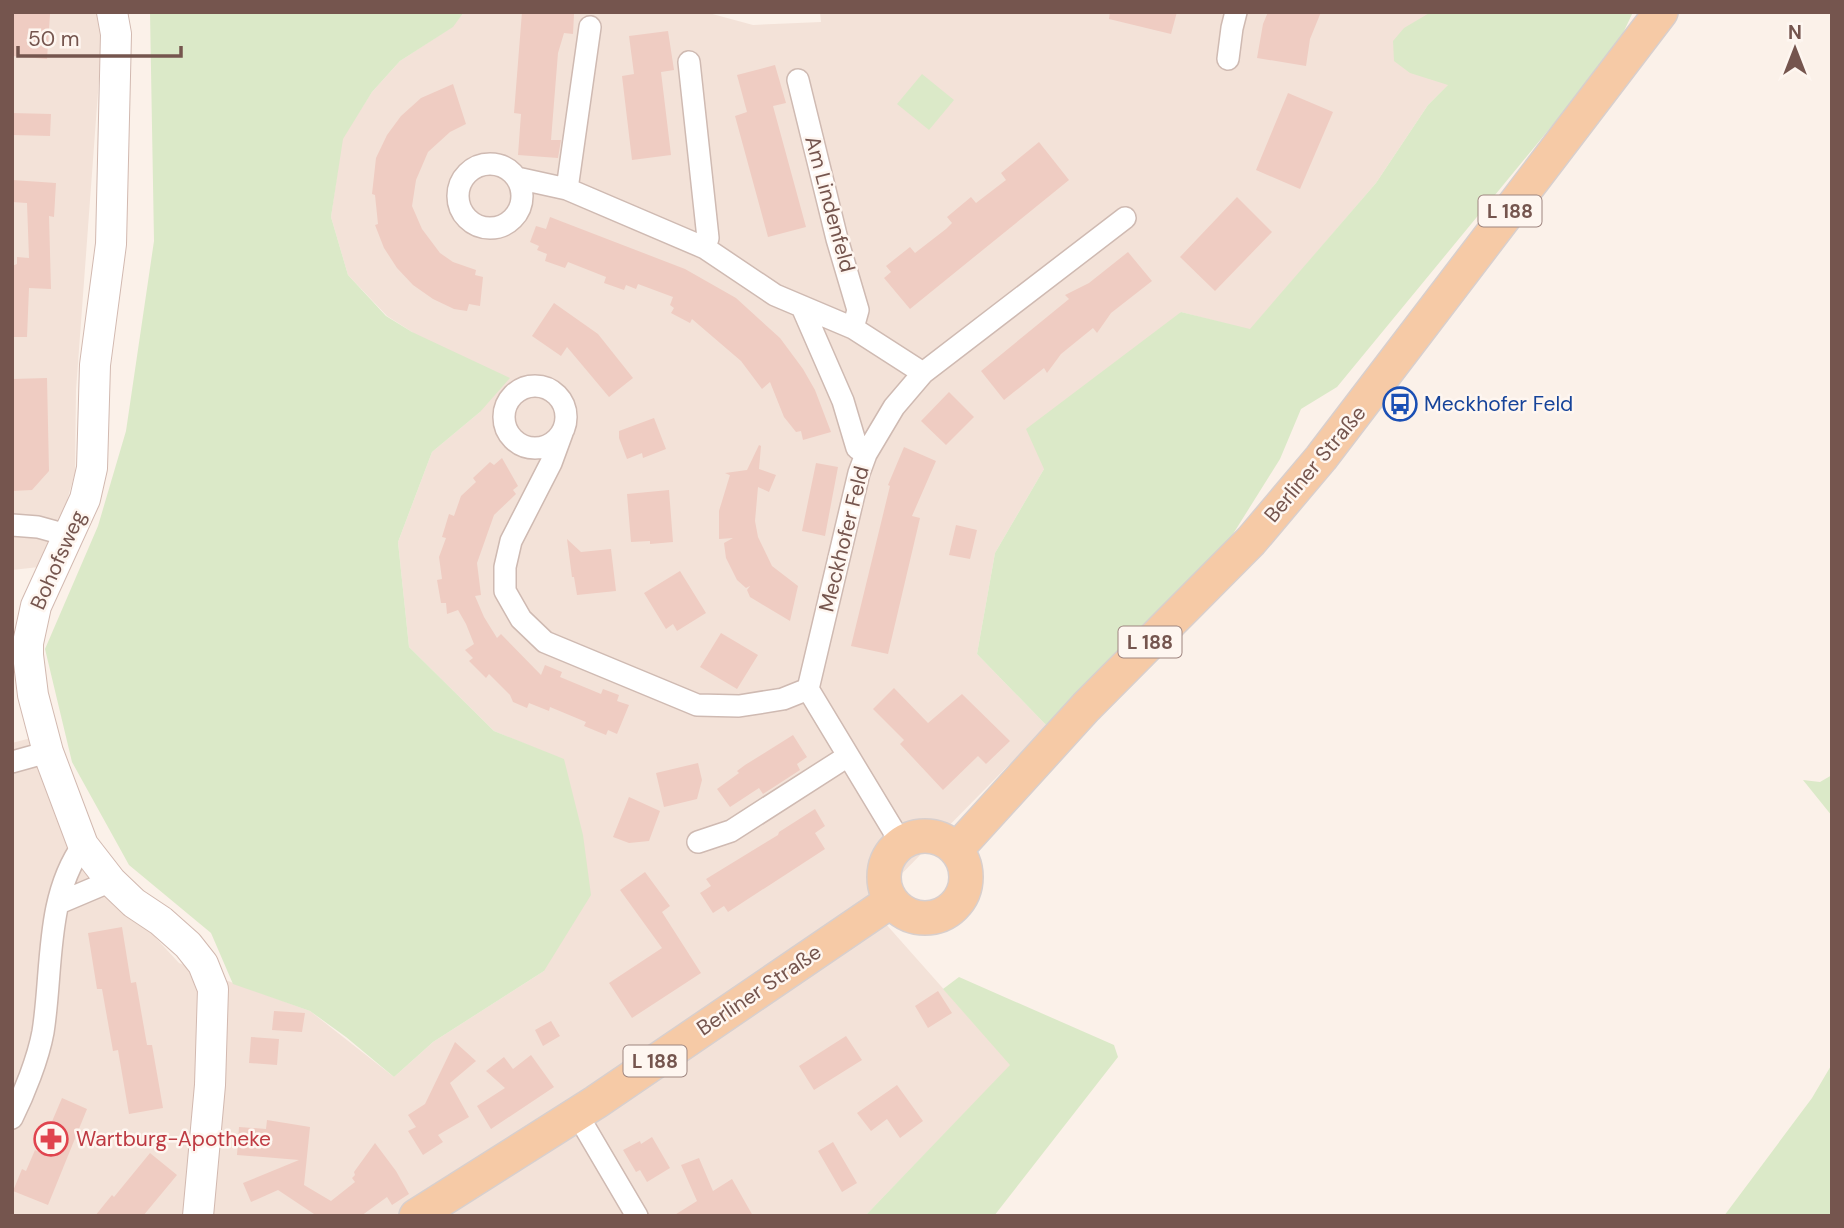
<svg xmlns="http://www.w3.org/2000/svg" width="1844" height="1228" font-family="'DM Sans',sans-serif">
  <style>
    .residential { fill: #f3e2d8 }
    .green { fill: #dbe9c8 }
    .building { fill: #efccc2 }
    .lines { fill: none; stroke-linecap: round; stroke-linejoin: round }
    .street-casing { stroke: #cfbab2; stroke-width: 24 }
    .secondary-casing { stroke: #d2b9b0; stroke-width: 32 }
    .primary-casing { stroke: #d8cfcd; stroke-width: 36 }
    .street { stroke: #fff; stroke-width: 21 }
    .secondary { stroke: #fff; stroke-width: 30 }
    .primary { stroke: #f6caa6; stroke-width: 33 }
    .labels { text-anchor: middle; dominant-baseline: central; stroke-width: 5; stroke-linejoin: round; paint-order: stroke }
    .shield { fill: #fef6f0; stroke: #9e857f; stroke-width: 2 }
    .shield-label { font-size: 19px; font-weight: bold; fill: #75554e }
    .street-label { font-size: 21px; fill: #75554e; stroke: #fef6f0 }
    .transit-label { font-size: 21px; fill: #164399; stroke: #fef6f0; text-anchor: start }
    .health-label { font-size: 21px; fill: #be3a42; stroke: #fef6f0; text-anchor: start }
  </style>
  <rect width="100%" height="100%" fill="#fbf1e9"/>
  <path class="residential" d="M 12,12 L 98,12 L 102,38 L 76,390 L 75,473 L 48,566 L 12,570 Z
    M 464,12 L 705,12 L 753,25 L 821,22 L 820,12 L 1523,12 L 1428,105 L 1376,183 L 1250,330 L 1181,312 L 1044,469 L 995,553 L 977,654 L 1047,726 L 873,903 L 571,1106 L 397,1216 L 12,1216 L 12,743 L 31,738 L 92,869 L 179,963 L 310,1011 L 394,1077 L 433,1042 L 544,971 L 564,760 L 494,731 L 409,647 L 398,542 L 432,452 L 480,412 L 412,332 L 387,316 L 348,275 L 331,217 L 342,139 L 372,92 L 400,61 L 452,27 Z
    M 885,923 L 1011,1065 L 865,1216 L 437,1216 Z"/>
  <path class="green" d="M 150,12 L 464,12 L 453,27 L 400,61 L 372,92 L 343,139 L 331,217 L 348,275 L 386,316 L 412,332 L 510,378 L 480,412 L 432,452 L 398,542 L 409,647 L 494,731 L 564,759 L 583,835 L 591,895 L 544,971 L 433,1042 L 394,1077 L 346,1037 L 310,1011 L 233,984 L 211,933 L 129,865 L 72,762 L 45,649 L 98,526 L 126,431 L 154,241 Z
    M 1431,12 L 1633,12 L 1616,48 L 1337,387 L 1301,409 L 1280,459 L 1228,542 L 1047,726 L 977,654 L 995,553 L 1044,469 L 1026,429 L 1181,312 L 1250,329 L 1376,183 L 1428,105 L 1448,85 L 1410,73 L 1394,61 L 1393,41 L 1404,28 Z
    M 922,74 L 954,100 L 929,130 L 897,104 Z
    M 1832,775 L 1832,816 L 1803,780 L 1820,782 Z
    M 959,977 L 1114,1045 L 1118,1057 L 994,1216 L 865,1216 L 1010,1065 L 943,989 Z
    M 1832,1064 L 1832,1216 L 1724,1216 L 1812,1098 Z"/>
  <path class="building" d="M 12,12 L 50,14 L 47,59 L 12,56 Z
    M 522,12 L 571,12 L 574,14 L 573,34 L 564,33 L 558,53 L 551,140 L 561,140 L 558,158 L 518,155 L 521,114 L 514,113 Z
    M 1110,12 L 1177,12 L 1171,34 L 1109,19 Z
    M 1268,12 L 1321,12 L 1310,39 L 1306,66 L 1257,58 L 1263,24 Z
    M 668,31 L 674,70 L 661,72 L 671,155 L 632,160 L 622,76 L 634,74 L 629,36 Z
    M 775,65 L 786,103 L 773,106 L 806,227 L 768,237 L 735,116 L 747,112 L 737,75 Z
    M 453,84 L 466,124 L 450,132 L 428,152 L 416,180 L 412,206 L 422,229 L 440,253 L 453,262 L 476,270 L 475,275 L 483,277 L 480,306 L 469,304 L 467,311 L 454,309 L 433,299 L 413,285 L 397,268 L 384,248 L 375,225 L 378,224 L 375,195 L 372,194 L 376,158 L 387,135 L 401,116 L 421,98 Z
    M 1288,93 L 1333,112 L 1300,189 L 1256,170 Z
    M 12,113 L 51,114 L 50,136 L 12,135 Z
    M 1039,142 L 1069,180 L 910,309 L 884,278 L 891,272 L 886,266 L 910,247 L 915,253 L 946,229 L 952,223 L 947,217 L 971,197 L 976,203 L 1006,180 L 1001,173 Z
    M 12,180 L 56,183 L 54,217 L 49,216 L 51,289 L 29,288 L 27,337 L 12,337 L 12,266 L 17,264 L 17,257 L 29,258 L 27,203 L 12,202 Z
    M 1237,197 L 1272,232 L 1215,291 L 1180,257 Z
    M 550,217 L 685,269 L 736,298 L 780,338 L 803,369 L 815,390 L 831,432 L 803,440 L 801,431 L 796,432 L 784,417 L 770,382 L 762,389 L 741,361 L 692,319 L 690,323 L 671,313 L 674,308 L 670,305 L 673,297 L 638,284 L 636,289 L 626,285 L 624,290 L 604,283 L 606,277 L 568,262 L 565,268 L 545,261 L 547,254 L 537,250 L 539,246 L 530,242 L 536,226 L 546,229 Z
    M 1128,252 L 1152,281 L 1111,313 L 1097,333 L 1093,328 L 1061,354 L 1047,373 L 1044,368 L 1004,400 L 981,371 L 1069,299 L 1065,295 L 1089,283 Z
    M 554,303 L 598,334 L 633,378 L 609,397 L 567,347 L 561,356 L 532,336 Z
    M 47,378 L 49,471 L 32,490 L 12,491 L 12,379 Z
    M 949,392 L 974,417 L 946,445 L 921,421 Z
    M 654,418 L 666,449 L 643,458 L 642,453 L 627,459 L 619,438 L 619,431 Z
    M 759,445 L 761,446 L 759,469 L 776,475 L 769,492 L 758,487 L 755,521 L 758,537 L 772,566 L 798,586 L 790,621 L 750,597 L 747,590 L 750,586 L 746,588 L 737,580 L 726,558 L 724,543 L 733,538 L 719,539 L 719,511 L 730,475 L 743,481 L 725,473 L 747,470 Z
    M 904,447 L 936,461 L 912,516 L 920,518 L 888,654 L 851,646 L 890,486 L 888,485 Z
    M 502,458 L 518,486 L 513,490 L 516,494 L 494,515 L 477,563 L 481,595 L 475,596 L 484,617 L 497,638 L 501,634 L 541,675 L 545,665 L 562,672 L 560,677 L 601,694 L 603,689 L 619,695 L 617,701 L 629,705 L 617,734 L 608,730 L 606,735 L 584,726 L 586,722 L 550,707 L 549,711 L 529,703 L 527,708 L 513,702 L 510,695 L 489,674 L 486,678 L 469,661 L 473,658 L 465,650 L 474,644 L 466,624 L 458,610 L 447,614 L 446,603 L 441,603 L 437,580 L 442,579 L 439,557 L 446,538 L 442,537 L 449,514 L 454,516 L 461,496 L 476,482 L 473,478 L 490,462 L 494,465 Z
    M 816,463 L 838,467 L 825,536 L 802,531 Z
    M 669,490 L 673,542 L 650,544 L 650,541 L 631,542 L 627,494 Z
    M 956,525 L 977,530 L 970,559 L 949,555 Z
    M 567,539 L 581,552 L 611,549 L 616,591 L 577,595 L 574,577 L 572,577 Z
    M 680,571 L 706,613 L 677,631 L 673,624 L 666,629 L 644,593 Z
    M 721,633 L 758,655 L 737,689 L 700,667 Z
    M 894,688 L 928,723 L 962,694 L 1010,741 L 986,764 L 978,756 L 943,790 L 900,744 L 904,740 L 873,709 Z
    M 793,735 L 807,757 L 797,764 L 800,770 L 763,794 L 759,788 L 730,807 L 717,789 L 739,773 L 737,771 L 745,765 Z
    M 698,763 L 702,780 L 697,799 L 664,807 L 656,773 Z
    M 629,797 L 660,811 L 649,841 L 629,843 L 613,837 Z
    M 815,809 L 825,826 L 815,833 L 825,849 L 728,912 L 724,906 L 713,913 L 700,893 L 711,886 L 706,879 L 778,835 L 779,832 Z
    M 645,872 L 670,906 L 662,912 L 701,973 L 632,1018 L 609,983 L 662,948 L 620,890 Z
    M 122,927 L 131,983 L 136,982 L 147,1045 L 152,1045 L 163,1108 L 129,1114 L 118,1050 L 113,1051 L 102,989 L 97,989 L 88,933 Z
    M 938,991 L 952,1013 L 928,1028 L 915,1006 Z
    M 274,1011 L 305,1013 L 302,1032 L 272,1030 Z
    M 551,1021 L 560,1036 L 543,1046 L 535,1030 Z
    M 846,1036 L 862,1060 L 814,1090 L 799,1066 Z
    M 251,1037 L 279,1039 L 277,1065 L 249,1063 Z
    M 455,1042 L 476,1061 L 450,1083 L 469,1117 L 438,1135 L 443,1142 L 423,1155 L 408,1131 L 416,1127 L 408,1115 L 425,1104 Z
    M 531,1055 L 554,1087 L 491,1129 L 477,1106 L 505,1088 L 486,1071 L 504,1057 L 513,1069 Z
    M 897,1085 L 923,1121 L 900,1138 L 887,1119 L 871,1131 L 857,1113 Z
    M 62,1098 L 87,1109 L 48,1205 L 13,1191 L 22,1169 L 26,1171 L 35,1150 L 39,1152 Z
    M 267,1120 L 310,1127 L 304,1185 L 331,1201 L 355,1182 L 352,1178 L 355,1175 L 354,1172 L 375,1143 L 396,1171 L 409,1194 L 392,1205 L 387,1197 L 361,1216 L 312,1216 L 314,1214 L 278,1190 L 251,1202 L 243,1183 L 299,1160 L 237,1155 L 239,1127 L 266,1129 Z
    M 652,1137 L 670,1168 L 647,1182 L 640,1170 L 636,1172 L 623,1150 L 640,1141 L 641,1144 Z
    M 833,1142 L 857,1183 L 842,1192 L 818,1151 Z
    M 150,1153 L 177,1175 L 143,1216 L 95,1216 L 112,1195 L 114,1197 Z
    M 699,1158 L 713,1191 L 732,1179 L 753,1216 L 673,1216 L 697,1201 L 681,1165 Z"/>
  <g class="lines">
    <defs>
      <path id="street" d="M 1228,59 L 1232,28 L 1236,12
        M 689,62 L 708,238 L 705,248
        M 798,80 L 837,239 L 858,310 L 853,328
        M458 196a32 32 0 1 1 64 0a32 32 0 1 1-64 0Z
        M 517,178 L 567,189 L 705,248 L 775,295 L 853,328 L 923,373
        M 567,189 L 590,27
        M 802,307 L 843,401 L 857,448 L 866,454
        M504 417a31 31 0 1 1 62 0a31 31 0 1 1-62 0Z
        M 562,433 L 551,463 L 511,541 L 505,567 L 505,591 L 521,619 L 545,642 L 697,705 L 739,706 L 783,699 L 808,689
        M 12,525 L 38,527 L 67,535
        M 12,762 L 48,752
        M 698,842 L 731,831 L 848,756
        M 901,843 L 808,689 L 859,473 L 866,454 L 894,407 L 923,373 L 1125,218
        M 59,903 L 111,881
        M 577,1114 L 637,1216
        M 12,1118 C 24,1094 38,1059 43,1032 C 53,969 45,898 83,845"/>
      <path id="secondary" d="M 112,12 L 116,34 L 111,244 L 95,365 L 92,468 L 85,499 L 36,606 L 28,643 L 28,655 L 33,695 L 48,752 L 83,845 L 111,881 L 134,903 L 161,921 L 188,945 L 203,964 L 213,989 L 210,1085 L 198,1216"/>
      <path id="primary" d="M884 877a41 41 0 1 1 82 0a41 41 0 1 1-82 0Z
        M 956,850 L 1086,707 L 1251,541 L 1321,458 L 1661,12
        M 416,1216 L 596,1102 L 891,901"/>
    </defs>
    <use href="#street" class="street-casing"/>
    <use href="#secondary" class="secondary-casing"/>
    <use href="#primary" class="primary-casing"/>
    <use href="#street" class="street"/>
    <use href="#secondary" class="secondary"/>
    <use href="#primary" class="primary"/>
  </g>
  <defs>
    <symbol id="bus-ring" viewBox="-11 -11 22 22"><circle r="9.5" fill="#fef6f0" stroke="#1a4fb4" stroke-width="1.5"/><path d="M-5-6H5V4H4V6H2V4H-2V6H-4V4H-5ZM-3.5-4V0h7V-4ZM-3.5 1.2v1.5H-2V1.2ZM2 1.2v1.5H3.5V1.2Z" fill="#1a4fb4"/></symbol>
    <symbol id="pharmacy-ring" viewBox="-11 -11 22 22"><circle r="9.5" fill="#fef6f0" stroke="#e0444e" stroke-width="1.5"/><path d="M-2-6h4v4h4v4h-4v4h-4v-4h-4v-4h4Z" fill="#e0444e"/></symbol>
  </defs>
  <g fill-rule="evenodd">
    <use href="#bus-ring" x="1381" y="385" width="38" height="38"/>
    <use href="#pharmacy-ring" x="32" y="1120" width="38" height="38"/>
  </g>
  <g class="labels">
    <g class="shield">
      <rect x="1478.5" y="195.5" width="63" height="31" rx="5"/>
      <rect x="1118.5" y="626.5" width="63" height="31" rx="5"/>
      <rect x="623.5" y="1045.5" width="63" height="31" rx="5"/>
    </g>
    <g class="shield-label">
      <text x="1510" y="211">L 188</text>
      <text x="1150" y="642">L 188</text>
      <text x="655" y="1061">L 188</text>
    </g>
    <g class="street-label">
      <text transform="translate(830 204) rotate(75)">Am Lindenfeld</text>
      <text transform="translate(1315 464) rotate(-50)">Berliner Straße</text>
      <text transform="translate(844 539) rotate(-76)">Meckhofer Feld</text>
      <text transform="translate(58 560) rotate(-66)">Bohofsweg</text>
      <text transform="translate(759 990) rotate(-34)">Berliner Straße</text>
    </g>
    <g class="transit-label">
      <text x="1424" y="404">Meckhofer Feld</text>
    </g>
    <g class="health-label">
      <text x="76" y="1139">Wartburg-Apotheke</text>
    </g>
  </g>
  <rect width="1844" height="1228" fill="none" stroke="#75554e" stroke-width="28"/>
  <g transform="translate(1795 49)" stroke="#fef6f0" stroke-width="5" paint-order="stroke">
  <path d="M0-5L12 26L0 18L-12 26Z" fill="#75554e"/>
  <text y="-10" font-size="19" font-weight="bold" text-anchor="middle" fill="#75554e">N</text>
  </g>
  <path d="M18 46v10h163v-10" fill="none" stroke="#75554e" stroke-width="3.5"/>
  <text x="28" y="46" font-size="21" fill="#75554e" stroke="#fef6f0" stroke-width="5" paint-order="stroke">50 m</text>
</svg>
